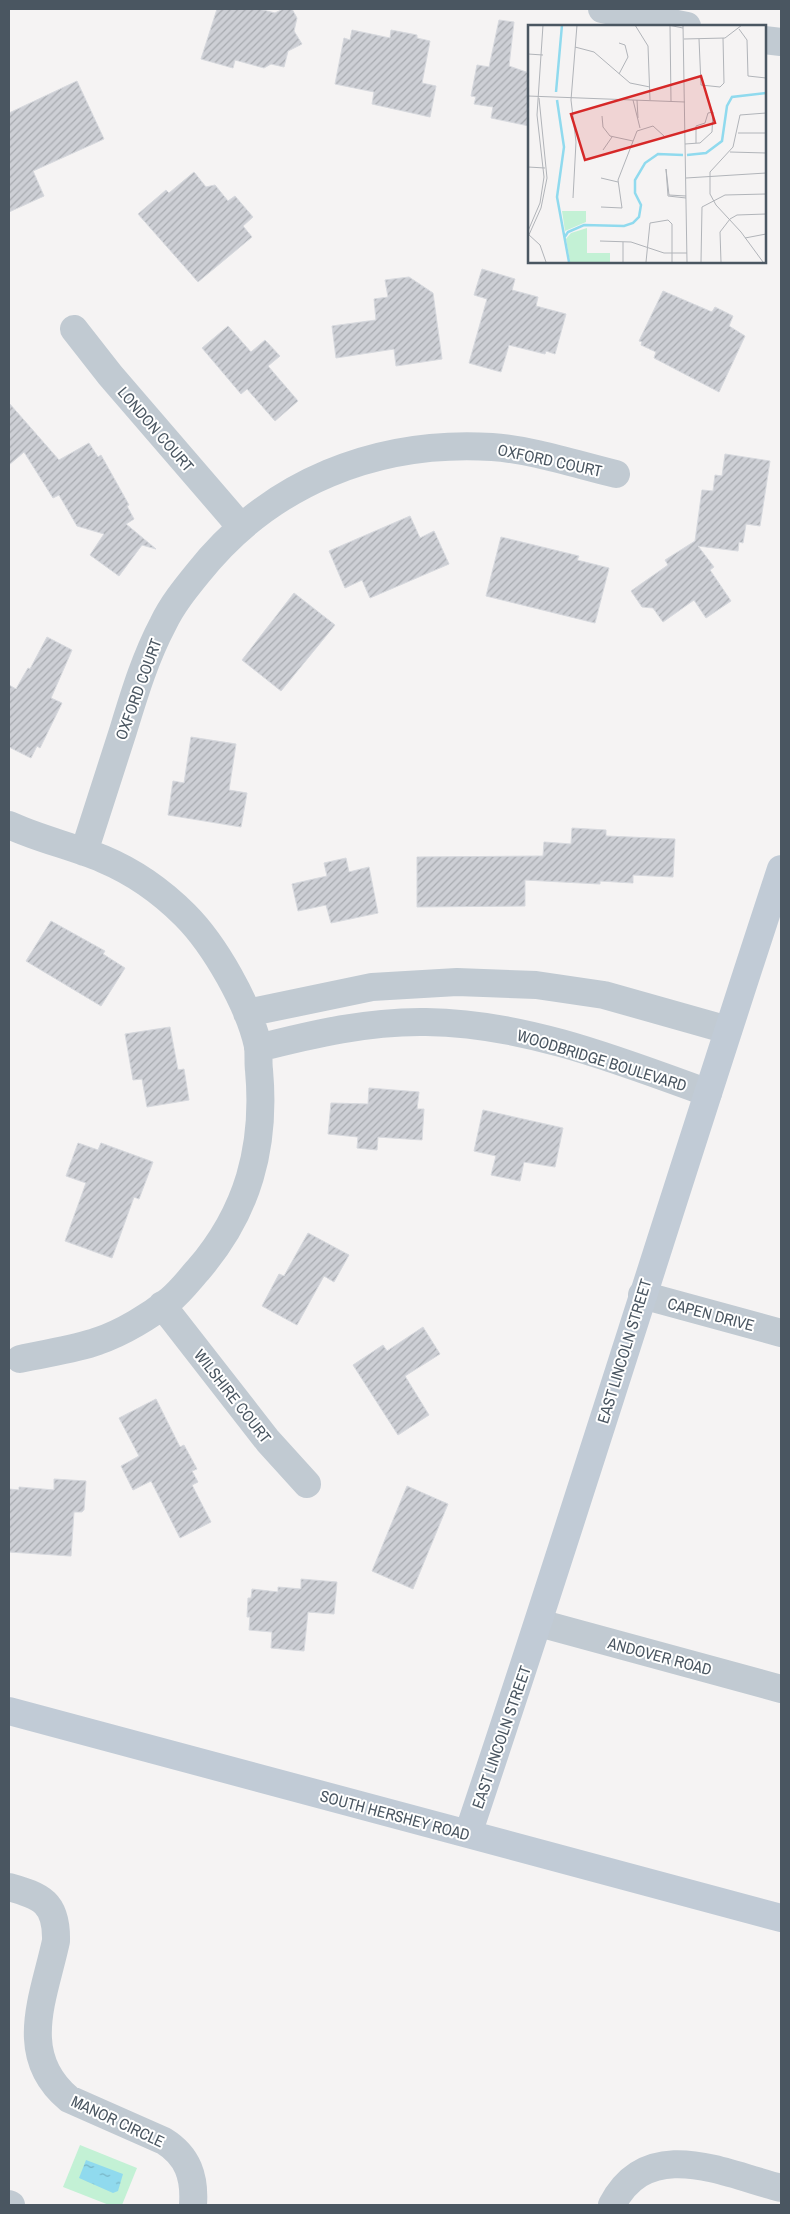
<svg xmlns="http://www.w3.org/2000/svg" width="790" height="2214" font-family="'Archivo Narrow',sans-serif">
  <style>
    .grass { fill: #c3f1d5 }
    .water { fill: url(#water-ripples) }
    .building { fill: url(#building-hatch); stroke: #d7d9de }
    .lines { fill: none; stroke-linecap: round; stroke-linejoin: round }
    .street { stroke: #c1cad2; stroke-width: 28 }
    .secondary { stroke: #c1cbd6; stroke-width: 28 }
    .labels { text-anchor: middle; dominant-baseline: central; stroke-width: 4; stroke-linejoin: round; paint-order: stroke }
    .street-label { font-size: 16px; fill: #4a5661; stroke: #fff }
    .inset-river { fill: none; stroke: #90daee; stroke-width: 2.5 }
    .inset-road { fill: none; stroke: #b1b4b9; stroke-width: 1 }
    .view { fill: #d62828; fill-opacity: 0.15; stroke: #d62828; stroke-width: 2.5 }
    .inset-edge { fill: none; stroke: #4a5661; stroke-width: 2.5 }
  </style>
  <defs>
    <pattern id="water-ripples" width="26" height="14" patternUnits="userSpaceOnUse" patternTransform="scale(1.25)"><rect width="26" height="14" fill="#90daee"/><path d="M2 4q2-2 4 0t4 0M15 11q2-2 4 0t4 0" fill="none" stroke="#78b4c4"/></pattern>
    <pattern id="building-hatch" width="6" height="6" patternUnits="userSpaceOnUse" patternTransform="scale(1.25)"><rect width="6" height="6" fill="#cdcfd5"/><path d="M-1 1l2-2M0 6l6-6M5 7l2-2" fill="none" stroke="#a8abb0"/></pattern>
  </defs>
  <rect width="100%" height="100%" fill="#f5f3f3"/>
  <path class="grass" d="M 80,2145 L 137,2168 L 122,2205 L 109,2205 L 63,2187 Z"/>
  <path class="water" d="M 86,2160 L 123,2174 L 118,2191 L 113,2193 L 79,2178 Z"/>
  <path class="building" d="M 217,9 L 259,9 L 275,13 L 283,9 L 292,9 L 297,18 L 294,31 L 302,44 L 288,51 L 284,67 L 271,64 L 264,68 L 235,60 L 233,68 L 201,59 Z
    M 499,20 L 514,22 L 509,66 L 529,73 L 529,126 L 491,118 L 493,107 L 474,104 L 476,97 L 471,96 L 477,65 L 489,67 Z
    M 352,30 L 390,38 L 391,30 L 417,35 L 417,38 L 430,41 L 422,83 L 436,86 L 430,117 L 372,104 L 374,92 L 335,84 L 344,38 L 350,40 Z
    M 77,81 L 104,139 L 33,171 L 44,196 L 9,212 L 9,113 Z
    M 194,172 L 206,187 L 215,185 L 228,201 L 235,196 L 253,217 L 243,226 L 252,237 L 198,282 L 138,214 L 166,190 L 169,193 Z
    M 482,269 L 515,279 L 512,290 L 538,297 L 536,306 L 566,314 L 555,354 L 546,351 L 545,354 L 509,345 L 501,372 L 469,363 L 487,299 L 474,295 Z
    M 409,277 L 433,293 L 442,359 L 396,366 L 394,349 L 336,358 L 332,326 L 376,320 L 374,299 L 388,297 L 385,280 Z
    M 663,291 L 712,312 L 715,307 L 733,316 L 729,326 L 745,336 L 719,392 L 654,358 L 656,352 L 641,345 L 642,342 L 639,341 Z
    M 228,326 L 251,352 L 265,340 L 280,356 L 268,366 L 298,401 L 275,421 L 247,389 L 241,394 L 202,348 Z
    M 9,403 L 59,460 L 89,443 L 98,457 L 101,455 L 129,505 L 127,506 L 134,519 L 126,524 L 156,549 L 142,545 L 119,576 L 90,555 L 104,534 L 77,526 L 59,495 L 53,498 L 24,452 L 9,465 Z
    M 725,454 L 770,461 L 760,526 L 746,524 L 743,543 L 739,542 L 738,551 L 698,546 L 714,567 L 710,570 L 731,601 L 706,618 L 694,600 L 663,622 L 653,608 L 642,607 L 631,591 L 668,565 L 665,560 L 695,541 L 702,490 L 713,491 L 715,475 L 722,476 Z
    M 410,516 L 420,538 L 434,531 L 449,564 L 370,598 L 362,580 L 345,588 L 329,551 Z
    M 501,537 L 579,556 L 577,560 L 609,568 L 595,623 L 486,596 Z
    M 294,593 L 335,625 L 281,691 L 242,660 Z
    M 47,637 L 72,650 L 51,698 L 62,703 L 40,748 L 37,746 L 31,758 L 9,747 L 9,685 L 16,689 L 28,668 L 30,669 Z
    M 191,737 L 236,744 L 229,790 L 247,793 L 241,827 L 168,815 L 173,781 L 184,783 Z
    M 572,828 L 606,830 L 606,836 L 675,839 L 673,877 L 633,875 L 633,883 L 600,881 L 600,884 L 525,880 L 525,906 L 417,907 L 417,857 L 543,856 L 544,842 L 571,844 Z
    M 346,858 L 349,872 L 369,867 L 378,913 L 331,923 L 326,905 L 298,911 L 292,884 L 327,876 L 324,863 Z
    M 51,921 L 105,951 L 103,954 L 125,968 L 101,1006 L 26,961 Z
    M 170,1027 L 178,1070 L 184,1069 L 189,1100 L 147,1107 L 142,1079 L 133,1080 L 125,1034 Z
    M 369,1088 L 419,1092 L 417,1109 L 424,1109 L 422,1140 L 378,1137 L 377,1150 L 357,1148 L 358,1137 L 328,1134 L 331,1103 L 368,1104 Z
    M 483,1110 L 563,1128 L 555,1167 L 524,1162 L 520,1181 L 491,1175 L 496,1156 L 474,1151 Z
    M 78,1143 L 98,1150 L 101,1143 L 153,1162 L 139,1199 L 134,1197 L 112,1258 L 65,1241 L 86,1183 L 66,1176 Z
    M 308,1233 L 349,1255 L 334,1282 L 324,1276 L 297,1325 L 262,1306 L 279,1274 L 284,1276 Z
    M 423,1327 L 440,1354 L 405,1376 L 429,1415 L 398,1435 L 353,1365 L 383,1345 L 387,1351 Z
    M 156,1399 L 180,1447 L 184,1445 L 197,1469 L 192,1471 L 198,1482 L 192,1485 L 211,1522 L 180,1538 L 151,1481 L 133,1490 L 121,1466 L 139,1456 L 119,1418 Z
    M 54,1479 L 86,1481 L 84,1510 L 82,1512 L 74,1512 L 71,1556 L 9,1552 L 9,1489 L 19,1490 L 19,1487 L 54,1490 Z
    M 407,1486 L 448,1504 L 413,1589 L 372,1571 Z
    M 301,1579 L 337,1582 L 334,1614 L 308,1612 L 304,1651 L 271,1648 L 272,1632 L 249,1630 L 250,1617 L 247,1617 L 248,1598 L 251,1598 L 252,1589 L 278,1592 L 278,1587 L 301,1589 Z"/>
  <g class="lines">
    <path class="street" d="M 602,9 L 687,26
      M 764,40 L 781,42
      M 74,329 L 110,375 L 241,527
      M 9,825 C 39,839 72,846 103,859 C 134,872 161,891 185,915 C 215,945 249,1005 258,1046 C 259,1054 258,1063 259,1070 C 266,1147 248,1212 198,1270 C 189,1280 181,1291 170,1300 C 150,1316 122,1333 98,1341 C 73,1350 45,1353 20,1359
      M 84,852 C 97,812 110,772 123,731 C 134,695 145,658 163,624 C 172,605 185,589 198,573 C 270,482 377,440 492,447 C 533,450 575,464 616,474
      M 247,1013 L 372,987 L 457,982 L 536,985 L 604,995 L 728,1030
      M 258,1048 C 313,1034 369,1021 426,1022 C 523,1023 618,1060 708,1093
      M 642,1295 L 781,1333
      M 162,1305 L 268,1441 L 307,1484
      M 539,1623 L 781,1689
      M 9,1887 C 41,1896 57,1902 56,1941 C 44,1997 16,2055 69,2099 L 164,2141 C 188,2156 195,2177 193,2205
      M 9,2204 L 11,2205
      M 612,2205 C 648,2135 723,2173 781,2188"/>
    <path class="secondary" d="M 9,1711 L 781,1918
      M 468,1834 C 576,1513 675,1190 781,869"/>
  </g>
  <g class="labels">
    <g class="street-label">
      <text transform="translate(156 429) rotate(49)">LONDON COURT</text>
      <text transform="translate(550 460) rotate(12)">OXFORD COURT</text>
      <text transform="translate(138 689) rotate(-70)">OXFORD COURT</text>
      <text transform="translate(602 1060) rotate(17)">WOODBRIDGE BOULEVARD</text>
      <text transform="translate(711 1314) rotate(15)">CAPEN DRIVE</text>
      <text transform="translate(624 1351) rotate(-73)">EAST LINCOLN STREET</text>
      <text transform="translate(233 1396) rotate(52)">WILSHIRE COURT</text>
      <text transform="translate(660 1656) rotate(15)">ANDOVER ROAD</text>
      <text transform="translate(501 1737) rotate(-71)">EAST LINCOLN STREET</text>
      <text transform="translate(395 1815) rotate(15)">SOUTH HERSHEY ROAD</text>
      <text transform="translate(118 2121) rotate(25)">MANOR CIRCLE</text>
    </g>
  </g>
  <g transform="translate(528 25)">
    <rect width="238" height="238" fill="#f5f3f3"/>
    <path d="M 34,186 L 58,186 L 58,197 L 37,206 Z" fill="#c3f1d5"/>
    <path d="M 59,203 L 59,228 L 82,228 L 82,237 L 42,237 L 38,214 L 43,208 Z" fill="#c3f1d5"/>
    <path class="inset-river" d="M 28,67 L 34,0M 29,75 L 36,122 L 29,172 L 41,237M 159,130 L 178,128 L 194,116 L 199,81 L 204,72 L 238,68M 36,213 L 40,207 L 56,200 L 96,201 L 105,198 L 111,192 L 113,180 L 107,168 L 107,155 L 117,138 L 130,129 L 155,130"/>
    <path class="inset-road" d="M 107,0 L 120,21 L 122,75M 140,0 L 155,3M 155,0 L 159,237M 142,1 L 143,76M 211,4 L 219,15 L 220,51 L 238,53M 156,14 L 197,13 L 214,0M 171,14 L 173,60 L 192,62 L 196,58 L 195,13M 47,22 L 66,27 L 102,58 L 122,62M 0,29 L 15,30M 91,49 L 100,32 L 97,20 L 91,18M 0,71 L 157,77M 105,75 L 112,103M 109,75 L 110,93M 74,91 L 75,102 L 82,111 L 105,116M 210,108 L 238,108M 157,119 L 171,118 L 172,118 L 184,107 L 185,87 L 180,88 L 177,98 L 168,101 L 168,118M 75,125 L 84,112M 202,127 L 238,128M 0,142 L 17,143M 73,153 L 90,157M 158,153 L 238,148M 158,171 L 141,170 L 138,144 L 140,171 L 158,173M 45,173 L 48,117 L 43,75 L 49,0M 73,182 L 94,183 L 90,155 L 109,106 L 125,101 L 136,111M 0,206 L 12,178 L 16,152 L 9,90 L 15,0M 0,209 L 12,220 L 18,237M 0,212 L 13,183 L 19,153 L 11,73M 217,213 L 238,209M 72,216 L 103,217 L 136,228 L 159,228M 95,217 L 95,237M 118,237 L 122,198 L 140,195 L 144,199 L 144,237M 173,237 L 174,182 L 197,170 L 238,169M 193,237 L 192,207 L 202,194 L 209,190 L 238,189M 235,237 L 213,207 L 188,180 L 182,169 L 182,147 L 205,122 L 212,90 L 238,88"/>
    <path class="view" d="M 173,51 L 187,98 L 57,135 L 43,89 Z"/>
    <rect width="238" height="238" class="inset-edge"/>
  </g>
  <rect width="790" height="2214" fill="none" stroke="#4a5661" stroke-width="20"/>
</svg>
